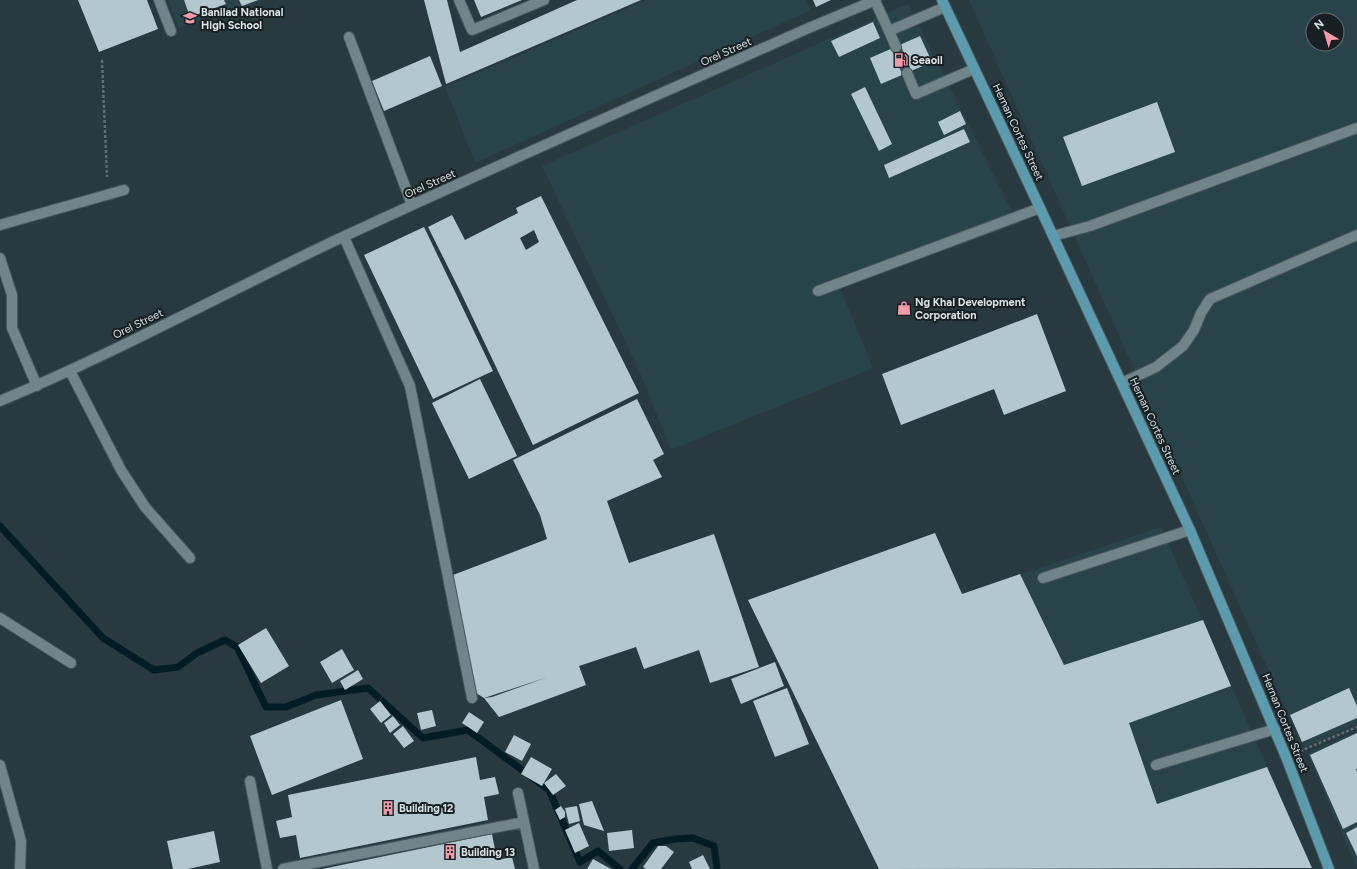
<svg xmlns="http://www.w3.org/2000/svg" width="1357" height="869" font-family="Figtree,sans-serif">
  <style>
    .built { fill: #29434b; fill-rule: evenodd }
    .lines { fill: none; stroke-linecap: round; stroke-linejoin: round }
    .stream { stroke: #001d26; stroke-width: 7 }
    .building { fill: #b2c7ce; fill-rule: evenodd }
    .minor-tunnel { stroke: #425258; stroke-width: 10; stroke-dasharray: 10 5; stroke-linecap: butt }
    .minor-casing { stroke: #47575c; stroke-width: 12 }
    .major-casing { stroke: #47575c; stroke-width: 12 }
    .path { stroke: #5f6e73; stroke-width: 2.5; stroke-dasharray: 3 2; stroke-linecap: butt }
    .minor { stroke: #70848a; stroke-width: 10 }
    .major { stroke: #5b9bad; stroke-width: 10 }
    .labels { text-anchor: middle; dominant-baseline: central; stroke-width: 4; stroke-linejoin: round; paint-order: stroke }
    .poi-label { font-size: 11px; font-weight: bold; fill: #d8e3e6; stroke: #171f22; text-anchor: start }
    .street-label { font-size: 11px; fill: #d8e3e6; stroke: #171f22 }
  </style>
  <rect width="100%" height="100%" fill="#28393f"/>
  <path class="built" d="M 168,0 L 263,0 L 232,14 L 230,9 L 179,28 Z
    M 646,0 L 806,0 L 811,10 L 475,163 L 445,87 Z
    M 969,0 L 1357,0 L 1357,724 L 1303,748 ZM 1313,20 L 1337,20 L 1337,44 L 1313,44 Z
    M 908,4 L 1018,224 L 840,288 L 873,368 L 671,450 L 641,375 L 542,166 Z
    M 1161,527 L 1312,868 L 879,869 L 748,600 L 935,533 L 962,594 Z
    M 1357,731 L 1357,869 L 1307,753 Z"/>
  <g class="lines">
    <path class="stream" d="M 0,526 L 103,638 L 154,670 L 178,667 L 197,653 L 225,640 L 237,647 L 266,707 L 286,707 L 316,695 L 368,688 L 423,738 L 468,730 L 549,790 L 580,862 L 598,851 L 620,869
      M 632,869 L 653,843 L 675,839 L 693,838 L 714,846 L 717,869"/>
  </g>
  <path class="building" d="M 78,0 L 147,0 L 158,29 L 99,52 Z
    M 184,0 L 224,0 L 226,4 L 190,17 Z
    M 239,0 L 258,0 L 242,6 Z
    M 424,0 L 447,0 L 460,52 L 577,0 L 641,0 L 446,84 Z
    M 474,0 L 522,0 L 481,17 Z
    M 813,0 L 831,0 L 816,7 Z
    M 873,22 L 880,38 L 839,57 L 831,41 Z
    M 920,36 L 932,62 L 881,84 L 870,58 Z
    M 430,56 L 442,86 L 384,111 L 372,81 Z
    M 865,87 L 892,144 L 879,151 L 851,94 Z
    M 1157,102 L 1175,152 L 1082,186 L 1063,137 Z
    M 960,111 L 966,124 L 944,135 L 938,122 Z
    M 964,129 L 970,142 L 889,178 L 884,165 Z
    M 541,196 L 639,393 L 533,445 L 460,291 L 428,227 L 452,215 L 465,240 L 518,213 L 516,208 ZM 534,230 L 539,242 L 526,250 L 520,238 Z
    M 424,227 L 493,371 L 433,399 L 364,255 Z
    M 1037,314 L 1066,391 L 1004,415 L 994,389 L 901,425 L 882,374 Z
    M 480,379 L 517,456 L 469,479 L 432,403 Z
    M 637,399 L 664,454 L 653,460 L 662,477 L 607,501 L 629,563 L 714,534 L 759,667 L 710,683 L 699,650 L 644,669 L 636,647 L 579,666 L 586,685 L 499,717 L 484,698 L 492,697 L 548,677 L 484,698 L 476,693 L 453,575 L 547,539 L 540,515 L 513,460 Z
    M 935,533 L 962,594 L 1020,574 L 1064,665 L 1203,620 L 1231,686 L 1129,723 L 1157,804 L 1267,767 L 1312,868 L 879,869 L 748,600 Z
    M 266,628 L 289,666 L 261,683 L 238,645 Z
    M 342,649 L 354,670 L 332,683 L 320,662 Z
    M 775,662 L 784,686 L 741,704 L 731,679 Z
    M 358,670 L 363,679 L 345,690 L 340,681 Z
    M 787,688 L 809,744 L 775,757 L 753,701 Z
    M 1349,688 L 1357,706 L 1357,718 L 1302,742 L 1290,715 Z
    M 341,700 L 363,759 L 272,795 L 250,736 Z
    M 380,701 L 391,715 L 381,723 L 370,709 Z
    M 432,710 L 436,726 L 421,730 L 417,713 Z
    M 469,712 L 484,722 L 477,733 L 462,723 Z
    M 393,716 L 400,725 L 390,733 L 384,723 Z
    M 403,726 L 414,741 L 404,748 L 393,734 Z
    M 1357,733 L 1357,769 L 1356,769 L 1357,772 L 1357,822 L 1343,829 L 1310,755 Z
    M 514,735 L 531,744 L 522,761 L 505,752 Z
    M 476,757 L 480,780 L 495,777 L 499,794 L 484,797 L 488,820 L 300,858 L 296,835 L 280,838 L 276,821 L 292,817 L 288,795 Z
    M 531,757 L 552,769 L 542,786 L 521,774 Z
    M 556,774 L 566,786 L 553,795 L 544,783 Z
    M 592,801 L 604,831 L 584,825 L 579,804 Z
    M 561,806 L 565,812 L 565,817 L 560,820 L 555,810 Z
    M 577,806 L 580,821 L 569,824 L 565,808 Z
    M 579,823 L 589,846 L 575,853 L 565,830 Z
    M 1357,827 L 1357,856 L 1346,833 Z
    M 632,830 L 634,848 L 609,851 L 607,833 Z
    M 214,831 L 220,862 L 188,869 L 173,869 L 167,841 Z
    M 492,834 L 497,860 L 512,857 L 515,869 L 322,869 Z
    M 658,846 L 666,846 L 674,852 L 661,869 L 646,869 L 643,867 Z
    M 703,855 L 710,869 L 692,869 L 689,862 Z
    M 593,859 L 611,869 L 587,869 Z"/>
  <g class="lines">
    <path class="minor-tunnel" d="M 896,47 L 907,73"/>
    <defs>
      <path id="minor" d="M 159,0 L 171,31
        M 459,0 L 472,30 L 544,0
        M 875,1 L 889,31
        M 349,37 L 412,205
        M 896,47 L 889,31 L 945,7
        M 907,73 L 916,94 L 974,69
        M 0,225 L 124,190
        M 1053,236 L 1090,226 L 1357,128
        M 344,237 L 410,386 L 472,698
        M 0,258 L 12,295 L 12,328 L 37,386
        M 818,291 L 1040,208
        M 70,371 L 121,470 L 145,507 L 190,558
        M 1122,383 L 1156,367 L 1183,346 L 1194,330 L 1201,313 L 1210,299 L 1357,235
        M 0,401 C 113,354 221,295 332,242 C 490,168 651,98 811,27 L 876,0
        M 1043,578 L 1190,530
        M 0,618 L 71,663
        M 0,765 L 21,841 L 20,869
        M 1156,765 L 1275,729
        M 250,781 L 267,869
        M 518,793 L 534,869
        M 283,869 L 524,822"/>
      <path id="major" d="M 942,0 L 1040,208 L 1190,530 L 1286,757 L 1329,869"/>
    </defs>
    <use href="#minor" class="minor-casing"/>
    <use href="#major" class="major-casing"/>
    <path class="path" d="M 102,60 L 107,177
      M 1300,751 L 1357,727"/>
    <use href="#minor" class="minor"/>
    <use href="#major" class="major"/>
  </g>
  <defs>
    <symbol id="school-bare" viewBox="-9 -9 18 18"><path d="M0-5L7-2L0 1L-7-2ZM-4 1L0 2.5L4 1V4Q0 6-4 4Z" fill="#f39aa9" stroke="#171f22" stroke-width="2.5" paint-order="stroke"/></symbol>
    <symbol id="fuel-bare" viewBox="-9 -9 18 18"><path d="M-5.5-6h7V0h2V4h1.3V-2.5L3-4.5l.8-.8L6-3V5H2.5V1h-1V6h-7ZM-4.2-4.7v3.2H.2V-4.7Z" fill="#f39aa9" stroke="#171f22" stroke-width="2.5" paint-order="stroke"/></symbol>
    <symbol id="shop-bare" viewBox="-9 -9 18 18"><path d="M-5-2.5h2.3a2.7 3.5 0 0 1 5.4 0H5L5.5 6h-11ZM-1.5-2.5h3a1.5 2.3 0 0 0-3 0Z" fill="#f39aa9" stroke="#171f22" stroke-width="2.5" paint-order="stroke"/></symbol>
    <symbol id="building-bare" viewBox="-9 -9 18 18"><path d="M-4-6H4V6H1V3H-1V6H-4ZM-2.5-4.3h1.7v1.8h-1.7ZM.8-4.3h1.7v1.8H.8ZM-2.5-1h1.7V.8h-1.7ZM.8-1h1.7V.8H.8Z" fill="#f39aa9" stroke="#171f22" stroke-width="2.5" paint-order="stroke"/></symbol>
  </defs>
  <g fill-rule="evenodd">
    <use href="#school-bare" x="180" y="8" width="20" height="20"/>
    <use href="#fuel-bare" x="891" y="50" width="20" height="20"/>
    <use href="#shop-bare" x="894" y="298" width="20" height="20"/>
    <use href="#building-bare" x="378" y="798" width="20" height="20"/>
    <use href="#building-bare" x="440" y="842" width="20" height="20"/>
  </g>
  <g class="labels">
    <g class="poi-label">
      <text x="201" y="12">Banilad National<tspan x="201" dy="13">High School</tspan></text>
      <text x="912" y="60">Seaoil</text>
      <text x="915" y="302">Ng Khai Development<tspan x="915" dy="13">Corporation</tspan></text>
      <text x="399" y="808">Building 12</text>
      <text x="461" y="852">Building 13</text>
    </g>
    <g class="street-label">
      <text transform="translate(726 52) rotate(-24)">Orel Street</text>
      <text transform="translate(1018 132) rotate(65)">Hernan Cortes Street</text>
      <text transform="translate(430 184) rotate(-24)">Orel Street</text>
      <text transform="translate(138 324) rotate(-26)">Orel Street</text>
      <text transform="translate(1155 426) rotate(65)">Hernan Cortes Street</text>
      <text transform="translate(1285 723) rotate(68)">Hernan Cortes Street</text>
    </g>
  </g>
  <g transform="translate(1325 32) rotate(322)"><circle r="19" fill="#171f22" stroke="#646d70"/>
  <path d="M0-3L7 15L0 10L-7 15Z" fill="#f39aa9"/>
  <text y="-6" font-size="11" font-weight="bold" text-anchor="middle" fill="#d8e3e6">N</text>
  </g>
</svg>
